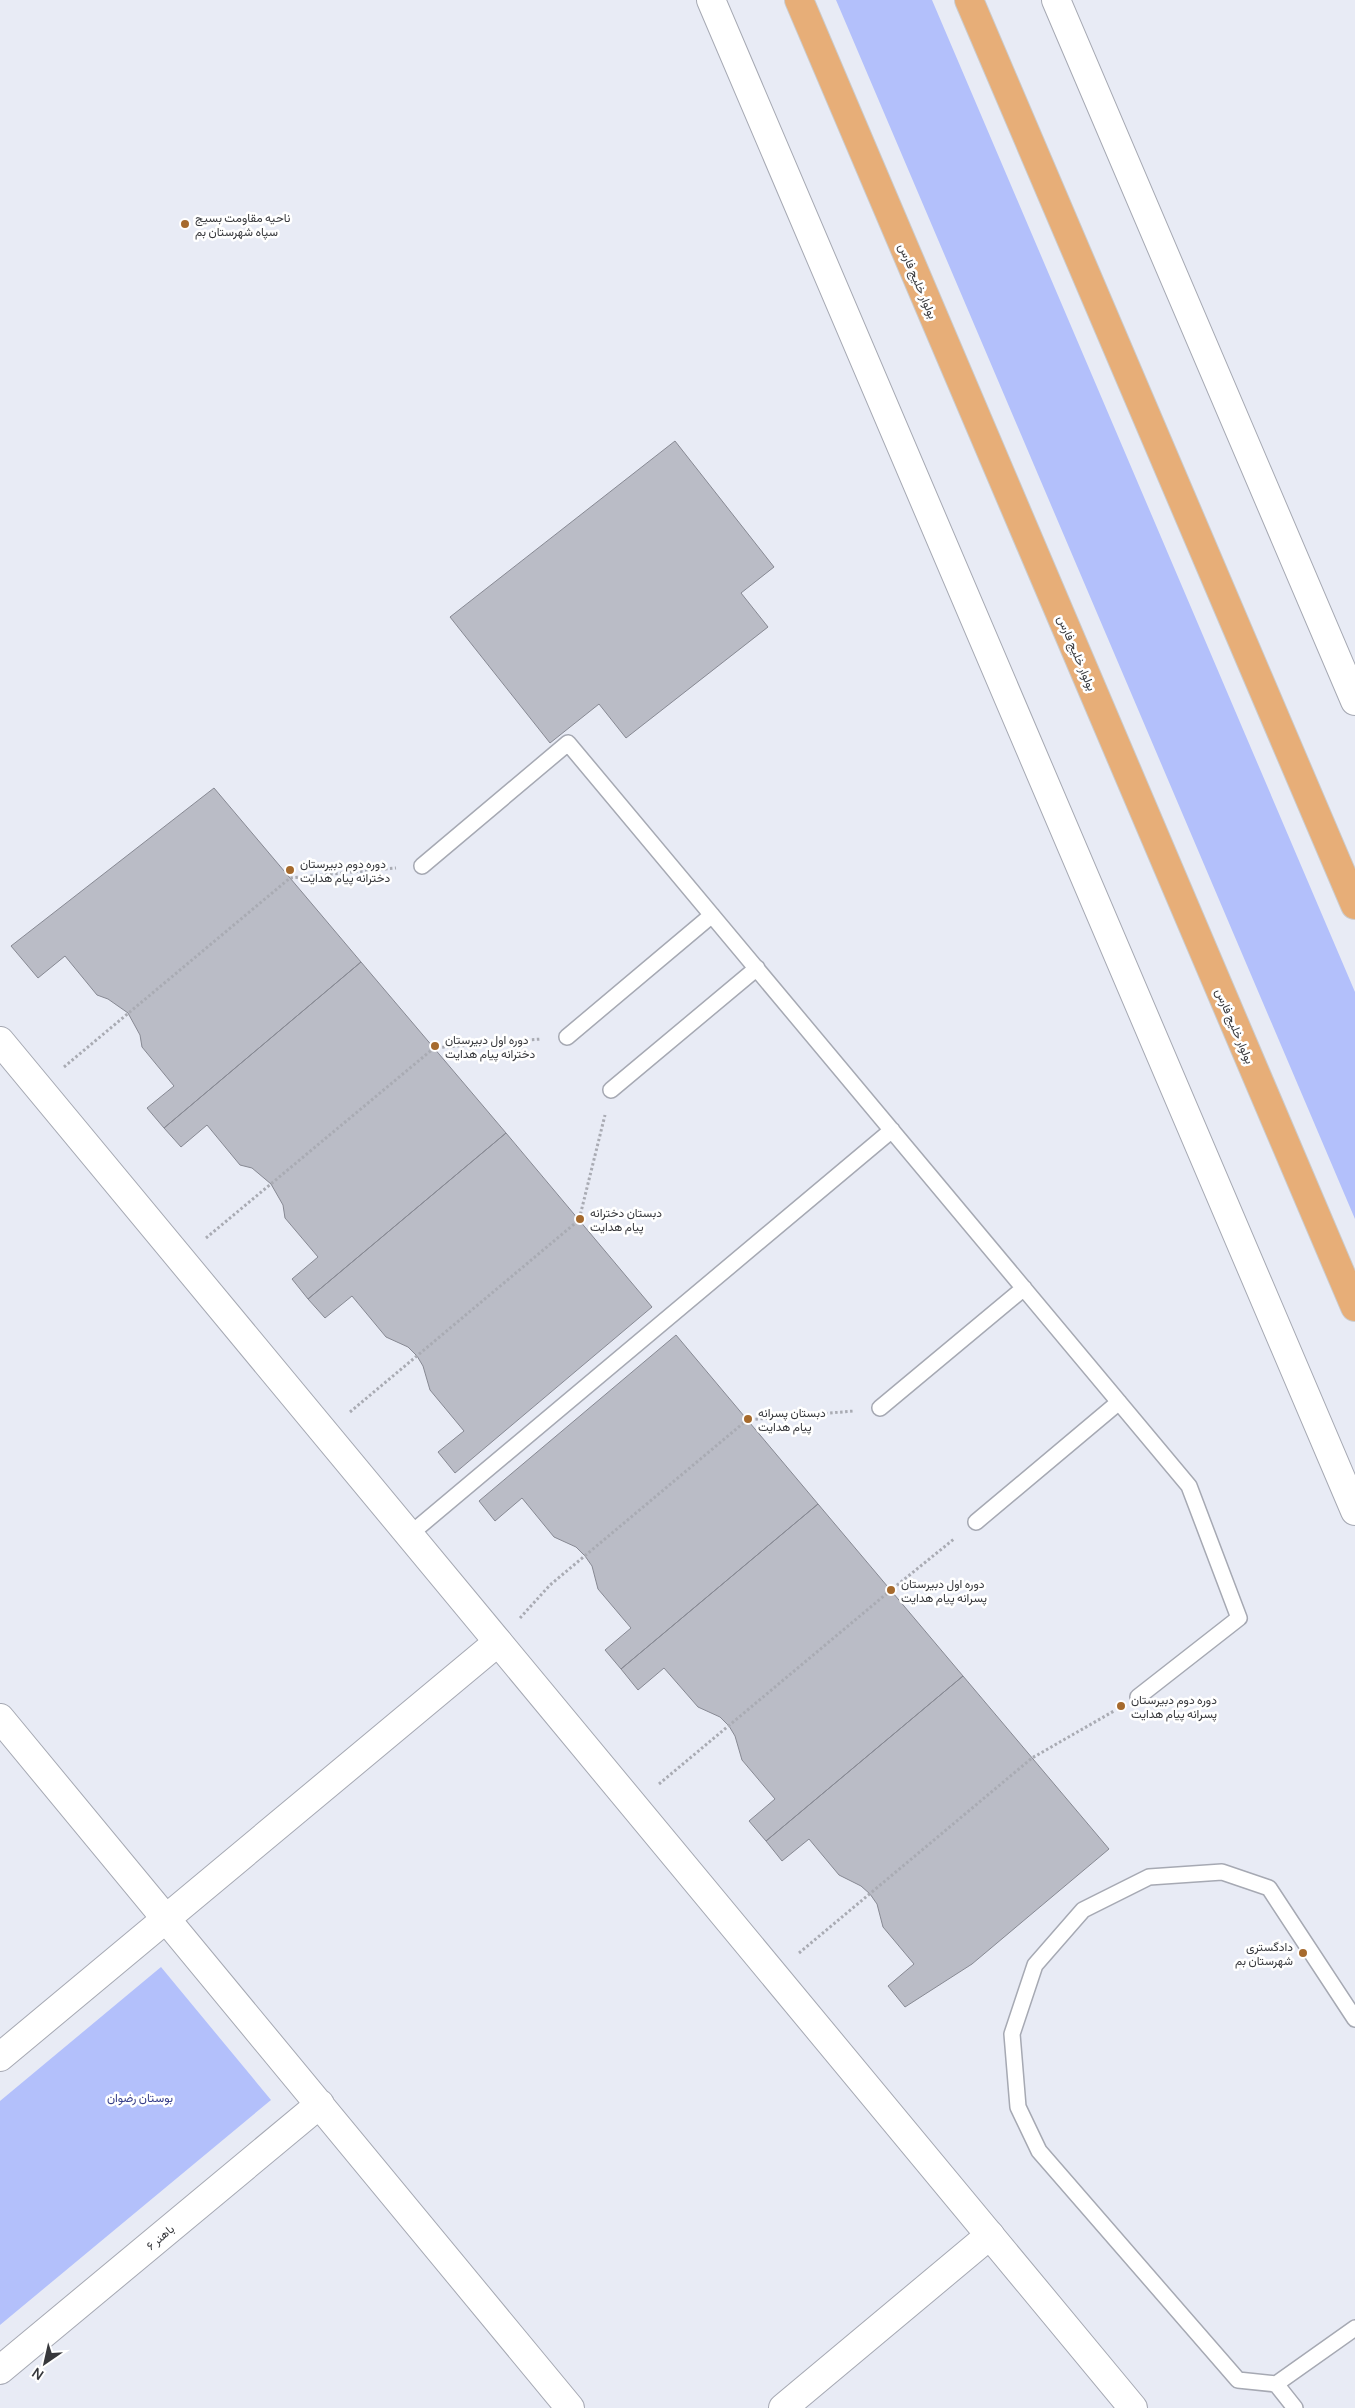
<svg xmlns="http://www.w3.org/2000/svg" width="1355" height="2408" font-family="Manrope,Vazirmatn,sans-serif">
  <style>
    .green { fill: #b3c0fb }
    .building { fill: #babcc6; stroke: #878993 }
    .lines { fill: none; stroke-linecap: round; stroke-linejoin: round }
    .service-casing { stroke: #a6a9b3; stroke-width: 18 }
    .minor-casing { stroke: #a6a9b3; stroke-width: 30 }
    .tertiary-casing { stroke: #a6a9b3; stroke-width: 30 }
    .trunk-casing { stroke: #cbcbcc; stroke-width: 30 }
    .path { stroke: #a9abb3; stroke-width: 3; stroke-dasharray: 2.5 2.5; stroke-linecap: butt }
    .service { stroke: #fff; stroke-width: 15 }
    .minor { stroke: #fff; stroke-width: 28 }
    .tertiary { stroke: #fff; stroke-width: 28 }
    .trunk { stroke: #e7ae78; stroke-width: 28 }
    .poi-dot { fill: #a66a2d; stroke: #fff; stroke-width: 2 }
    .labels { text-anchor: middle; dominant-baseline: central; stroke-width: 5; stroke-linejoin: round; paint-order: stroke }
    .poi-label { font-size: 12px; fill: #37383c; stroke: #fff; text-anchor: start }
    .street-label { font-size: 12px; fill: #37383c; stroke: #fff }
    .park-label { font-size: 12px; fill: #343c89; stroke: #fff }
  </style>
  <rect width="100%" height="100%" fill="#e8ebf5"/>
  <path class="green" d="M 836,0 L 932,0 L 1355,992 L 1355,1219 Z
    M 161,1967 L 271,2100 L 0,2325 L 0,2101 Z"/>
  <path class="building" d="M 675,441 L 774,567 L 741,593 L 768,627 L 626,738 L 599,704 L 550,743 L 450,617 Z
    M 214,788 L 361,962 L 164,1128 L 147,1108 L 174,1086 L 142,1047 L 140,1035 L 128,1013 L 108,999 L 97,995 L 65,956 L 38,978 L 11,946 Z
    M 361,962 L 506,1133 L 308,1299 L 292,1279 L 318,1257 L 285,1218 L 283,1205 L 271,1184 L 252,1168 L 240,1165 L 207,1125 L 181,1147 L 164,1128 Z
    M 506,1133 L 652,1307 L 455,1473 L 438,1452 L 464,1431 L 430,1390 L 423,1366 L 417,1356 L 408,1347 L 386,1337 L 352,1296 L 325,1318 L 308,1299 Z
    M 676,1335 L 818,1504 L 621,1669 L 605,1650 L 631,1628 L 598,1589 L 592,1566 L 585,1556 L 576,1547 L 554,1537 L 522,1498 L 495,1521 L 479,1501 Z
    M 818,1504 L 963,1676 L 766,1841 L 749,1821 L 775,1799 L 742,1760 L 735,1736 L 729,1726 L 720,1717 L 698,1707 L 664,1668 L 638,1690 L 621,1669 Z
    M 963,1676 L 1109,1849 L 972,1964 L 905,2007 L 888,1986 L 914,1964 L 883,1927 L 877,1904 L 870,1894 L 861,1886 L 839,1875 L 809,1839 L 782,1861 L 766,1841 Z"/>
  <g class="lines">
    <defs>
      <path id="service" d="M 422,866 L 568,743 L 1189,1486 L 1239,1618 L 1138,1697
        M 567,1037 L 712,915
        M 611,1090 L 757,968
        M 880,1408 L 1024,1288
        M 976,1522 L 1119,1402
        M 409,1535 L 892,1130
        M 1355,2019 L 1269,1888 L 1222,1872 L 1149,1877 L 1083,1910 L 1035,1965 L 1012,2034 L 1018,2107 L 1039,2151 L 1238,2380 L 1276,2384 L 1355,2328
        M 1276,2384 L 1295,2408"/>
      <path id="minor" d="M 0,1718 L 570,2408
        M 0,2057 L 498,1642
        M 0,2370 L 320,2104
        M 783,2408 L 990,2235"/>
      <path id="tertiary" d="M 711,0 L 1355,1511
        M 1056,0 L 1355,701
        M 0,1041 L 1133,2408"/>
      <path id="trunk" d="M 799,0 L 1355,1307
        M 969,0 L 1355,905"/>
    </defs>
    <use href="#service" class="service-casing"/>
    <use href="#minor" class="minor-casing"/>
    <use href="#tertiary" class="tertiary-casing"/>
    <use href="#trunk" class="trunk-casing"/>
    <path class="path" d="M 64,1067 L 290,878 L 396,868
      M 206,1238 L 434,1048 L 541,1039
      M 350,1412 L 579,1220 L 605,1115
      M 520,1618 L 550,1585 L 747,1420 L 854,1411
      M 659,1784 L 891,1590 L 954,1539
      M 799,1953 L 1032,1758 L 1114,1711"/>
    <use href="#service" class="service"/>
    <use href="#minor" class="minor"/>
    <use href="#tertiary" class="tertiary"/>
    <use href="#trunk" class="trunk"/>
  </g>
  <g class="poi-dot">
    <circle cx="185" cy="224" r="5"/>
    <circle cx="290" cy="870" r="5"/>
    <circle cx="435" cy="1046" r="5"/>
    <circle cx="580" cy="1219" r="5"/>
    <circle cx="748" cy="1419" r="5"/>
    <circle cx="891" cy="1590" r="5"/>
    <circle cx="1121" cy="1706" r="5"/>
    <circle cx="1303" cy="1953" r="5"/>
  </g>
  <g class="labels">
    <g class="poi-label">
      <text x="195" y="217">ناحیه مقاومت بسیج<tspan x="195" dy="14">سپاه شهرستان بم</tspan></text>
      <text x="300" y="863">دوره دوم دبیرستان<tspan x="300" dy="14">دخترانه پیام هدایت</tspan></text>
      <text x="445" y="1039">دوره اول دبیرستان<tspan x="445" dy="14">دخترانه پیام هدایت</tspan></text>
      <text x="590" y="1212">دبستان دخترانه<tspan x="590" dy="14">پیام هدایت</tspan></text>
      <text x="758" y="1412">دبستان پسرانه<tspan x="758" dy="14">پیام هدایت</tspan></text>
      <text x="901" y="1583">دوره اول دبیرستان<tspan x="901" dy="14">پسرانه پیام هدایت</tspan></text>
      <text x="1131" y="1699">دوره دوم دبیرستان<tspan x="1131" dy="14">پسرانه پیام هدایت</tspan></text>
      <text x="1293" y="1946" text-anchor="end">دادگستری<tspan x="1293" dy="14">شهرستان بم</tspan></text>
    </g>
    <g class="street-label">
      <text transform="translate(918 281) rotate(67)">بولوار خلیج فارس</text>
      <text transform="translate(1077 653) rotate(67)">بولوار خلیج فارس</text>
      <text transform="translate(1235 1026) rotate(67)">بولوار خلیج فارس</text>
      <text transform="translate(160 2237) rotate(-40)">باهنر ۶</text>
    </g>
    <g class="park-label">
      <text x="140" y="2097">بوستان رضوان</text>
    </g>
  </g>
  <g transform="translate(45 2363) rotate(214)" stroke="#ffffff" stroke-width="4" paint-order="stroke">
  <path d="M0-4L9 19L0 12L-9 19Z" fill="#37383c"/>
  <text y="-8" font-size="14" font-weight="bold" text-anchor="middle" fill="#37383c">N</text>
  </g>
</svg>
